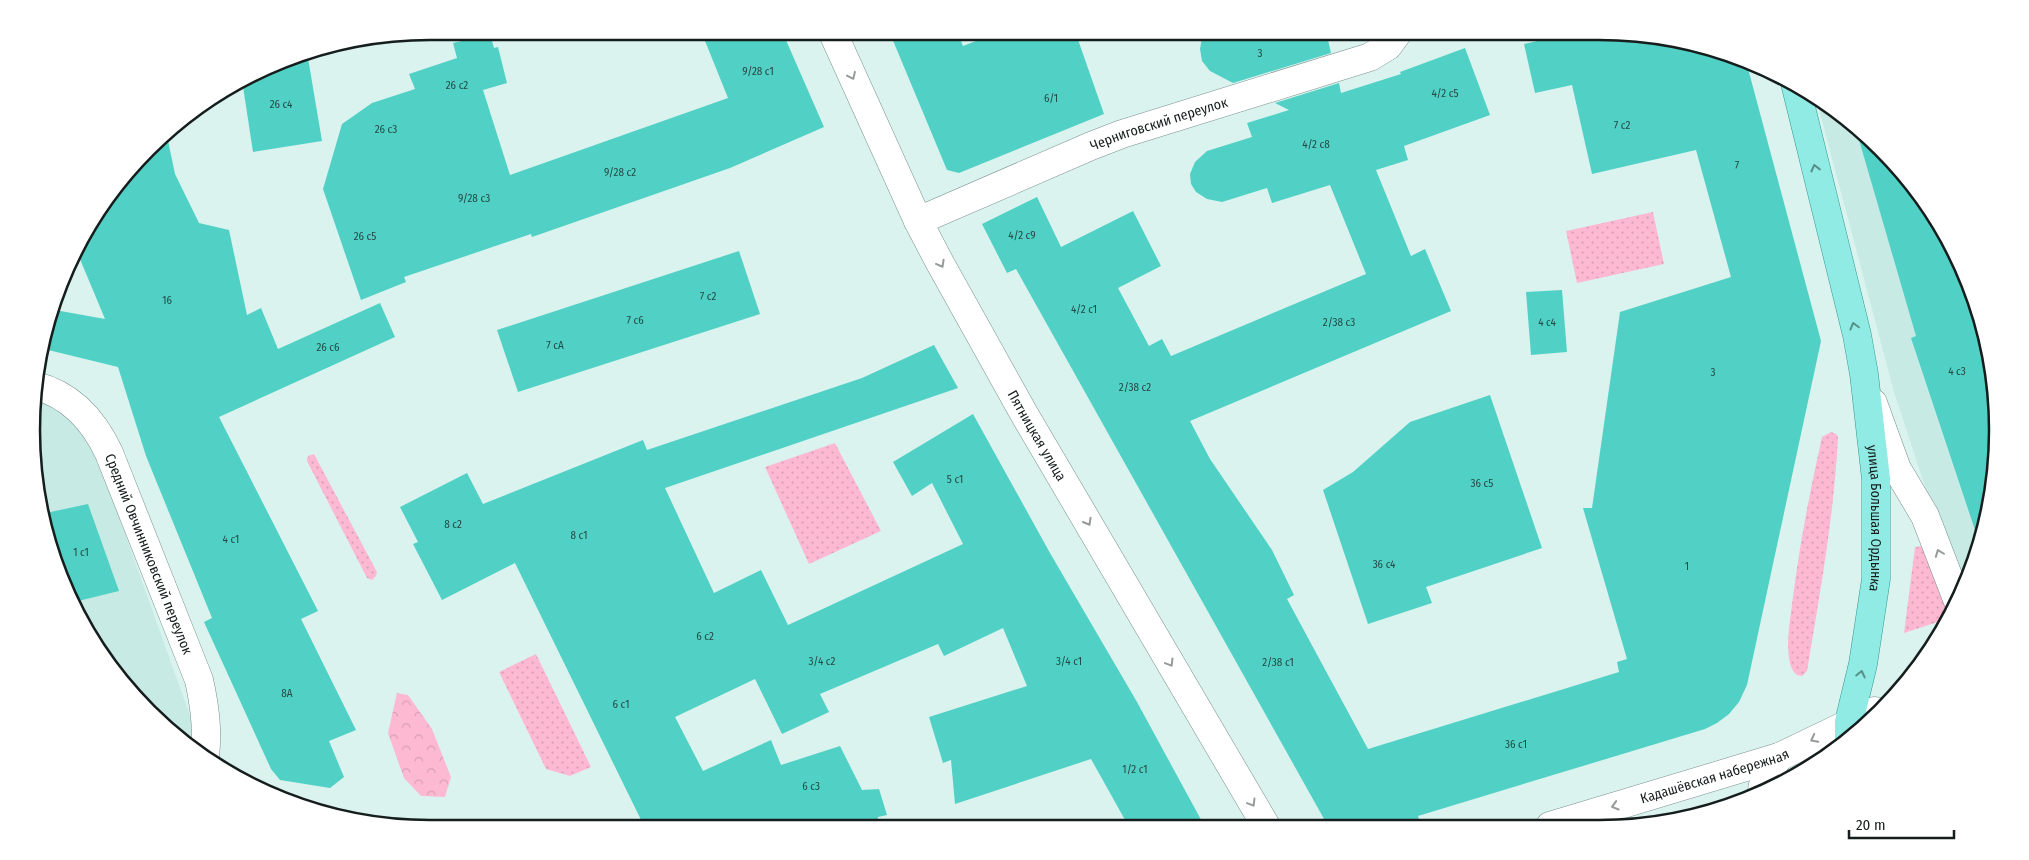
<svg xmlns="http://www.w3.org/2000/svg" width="2029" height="860" font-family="'Fira Sans Condensed',sans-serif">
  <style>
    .built { fill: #c7eae5 }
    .grass { fill: url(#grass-dots) }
    .forest { fill: url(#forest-crowns) }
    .building { fill: #51d1c5 }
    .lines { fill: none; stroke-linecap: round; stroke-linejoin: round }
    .minor-casing { stroke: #7a918e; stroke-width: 29 }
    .major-casing { stroke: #349b92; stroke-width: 29 }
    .minor { stroke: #fff; stroke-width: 28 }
    .major { stroke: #8febe3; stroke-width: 28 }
    .oneway { stroke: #969a99 }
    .oneway2 { stroke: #588f8a }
    .labels { text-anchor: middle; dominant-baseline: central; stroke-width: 5; stroke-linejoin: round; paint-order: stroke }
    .number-label { font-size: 11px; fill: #244b47 }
    .street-label { font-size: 14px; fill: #151e1d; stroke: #fff }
    .rim { fill: none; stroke: #151e1d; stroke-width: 2.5 }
  </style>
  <defs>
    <pattern id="grass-dots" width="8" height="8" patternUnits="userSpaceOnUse" patternTransform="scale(1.25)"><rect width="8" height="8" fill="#fdb9d2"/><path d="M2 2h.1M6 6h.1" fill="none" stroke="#d89fb4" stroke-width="1.8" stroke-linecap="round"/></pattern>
    <pattern id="forest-crowns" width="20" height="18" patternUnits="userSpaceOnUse" patternTransform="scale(1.25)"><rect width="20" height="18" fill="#fdb9d2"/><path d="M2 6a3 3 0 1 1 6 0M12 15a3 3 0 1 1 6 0" fill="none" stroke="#d89fb4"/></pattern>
  </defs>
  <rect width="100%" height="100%" fill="#daf3ef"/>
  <path class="built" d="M 1816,98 L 1862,130 L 1957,254 L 1984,327 L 1997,404 L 1994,482 L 1976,558 L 1962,587 L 1933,511 L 1894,392 Z
    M 34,398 L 55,406 L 71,418 L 88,440 L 99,461 L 193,724 L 193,748 L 167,730 L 85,629 L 39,508 L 31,430 Z"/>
  <path class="grass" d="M 1653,212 L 1664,264 L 1577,283 L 1566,231 Z
    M 1831,432 L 1836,434 L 1838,437 C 1834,516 1820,593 1807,671 L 1802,676 L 1797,675 C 1792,671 1790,665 1789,658 C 1786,640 1791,615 1793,597 C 1800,543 1810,490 1822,437 Z
    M 835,443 L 881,531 L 809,564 L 765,467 Z
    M 314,454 L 377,572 L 376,576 L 372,580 L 367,578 L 307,461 L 308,456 Z
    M 1923,546 L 1949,614 L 1947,619 L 1904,633 L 1915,547 Z
    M 536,654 L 591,767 L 570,776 L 546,769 L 499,672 Z"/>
  <path class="forest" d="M 397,693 L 408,695 L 432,729 L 451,777 L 445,797 L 421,796 L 404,778 L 388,733 Z"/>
  <path class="building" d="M 701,31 L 782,31 L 824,127 L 730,168 L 532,237 L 531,234 L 404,277 L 406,282 L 361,300 L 323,189 L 342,124 L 372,103 L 415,89 L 409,74 L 457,58 L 453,43 L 490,34 L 494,48 L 498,47 L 507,83 L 483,90 L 510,175 L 728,98 Z
    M 889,31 L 957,31 L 963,46 L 1002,31 L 1075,31 L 1104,114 L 959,173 L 947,170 Z
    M 1203,31 L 1326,31 L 1331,53 L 1233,83 L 1210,71 L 1202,61 L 1200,49 Z
    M 1582,31 L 1599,31 L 1727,53 L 1746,61 L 1821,341 L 1747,685 L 1739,702 L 1729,714 L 1717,723 L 1705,729 L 1418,816 L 1421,826 L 1328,826 L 1016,269 L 1007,273 L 982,224 L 1037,197 L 1061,247 L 1133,211 L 1161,266 L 1118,288 L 1149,346 L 1162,339 L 1171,356 L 1366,274 L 1330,185 L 1272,203 L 1267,188 L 1222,202 L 1207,199 L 1196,192 L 1191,184 L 1190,174 L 1195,162 L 1207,151 L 1252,137 L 1247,123 L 1289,110 L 1275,103 L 1339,83 L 1341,93 L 1401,74 L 1400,72 L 1465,48 L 1490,115 L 1404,146 L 1408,160 L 1376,170 L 1411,256 L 1425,249 L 1451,311 L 1190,421 L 1210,459 L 1272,550 L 1294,595 L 1287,599 L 1368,749 L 1619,672 L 1617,662 L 1627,659 L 1583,508 L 1592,508 L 1620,312 L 1731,277 L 1696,150 L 1592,174 L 1572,85 L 1535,93 L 1524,44 Z
    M 307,52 L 322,141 L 253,152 L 242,80 Z
    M 1855,126 L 1862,130 L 1916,187 L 1957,254 L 1984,327 L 1997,404 L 1994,482 L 1980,545 L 1911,338 L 1916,336 Z
    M 166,131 L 175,174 L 199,223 L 229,230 L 247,315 L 261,308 L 278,349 L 380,303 L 395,337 L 219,417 L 318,611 L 301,619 L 356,730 L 329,741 L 344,777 L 330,788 L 280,780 L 271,769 L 204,622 L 212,618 L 146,456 L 118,367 L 40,348 L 55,310 L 105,319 L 77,252 L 85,230 Z
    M 739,251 L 760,314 L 518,392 L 497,330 Z
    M 1562,290 L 1567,352 L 1531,355 L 1526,292 Z
    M 934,345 L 958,388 L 665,488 L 714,593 L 761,570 L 788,625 L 963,544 L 932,483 L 912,496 L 893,462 L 973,414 L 1050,553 L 1137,702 L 1205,827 L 1129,827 L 1091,759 L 955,804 L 951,760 L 943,763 L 929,717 L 1027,686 L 1003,628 L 944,656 L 938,644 L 820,694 L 829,712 L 782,734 L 755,679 L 675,717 L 703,771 L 771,740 L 781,765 L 840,746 L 862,790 L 879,789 L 887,815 L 878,817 L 877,827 L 645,828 L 515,563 L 442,600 L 413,544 L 418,542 L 400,507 L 467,473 L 483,504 L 643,440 L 647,450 L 862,378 Z
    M 1490,395 L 1542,548 L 1426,587 L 1432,603 L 1368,624 L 1323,490 L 1353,472 L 1410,422 Z
    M 88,504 L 119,591 L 74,602 L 41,514 Z"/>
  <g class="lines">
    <defs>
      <g id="minor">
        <path id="s1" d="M 832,31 L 918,221 L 940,263 L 1023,412 L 1266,826"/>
        <path id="s2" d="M 918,221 L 1091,146 L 1122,134 L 1370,57 L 1388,46 L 1399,31"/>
        <path id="s3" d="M 36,386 C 71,395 94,421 109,453 L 199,680 C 205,707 208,730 205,757"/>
        <path d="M 1873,403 L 1897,469 L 1925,516 L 1957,599"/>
        <path d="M 1762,792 C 1762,779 1772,767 1779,757"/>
        <path id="s4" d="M 1550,826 L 1779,757 L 1875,711"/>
      </g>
      <g id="major">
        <path id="s5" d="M 1795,83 L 1857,335 L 1864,374 L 1876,479 L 1876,579 L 1863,664 L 1849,722 L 1849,738"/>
      </g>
    </defs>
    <use href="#minor" class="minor-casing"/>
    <use href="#major" class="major-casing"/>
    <use href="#minor" class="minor"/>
    <use href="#major" class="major"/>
  </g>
  <defs><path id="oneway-chevron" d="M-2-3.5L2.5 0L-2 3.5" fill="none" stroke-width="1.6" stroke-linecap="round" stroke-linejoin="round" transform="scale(1.25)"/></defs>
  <g class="oneway">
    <use href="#oneway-chevron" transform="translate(852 76) rotate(65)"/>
    <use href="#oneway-chevron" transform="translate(941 264) rotate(61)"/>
    <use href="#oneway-chevron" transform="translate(1088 522) rotate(60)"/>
    <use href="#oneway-chevron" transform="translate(1939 553) rotate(-111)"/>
    <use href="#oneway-chevron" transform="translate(1170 663) rotate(59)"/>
    <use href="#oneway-chevron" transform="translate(1814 739) rotate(153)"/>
    <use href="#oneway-chevron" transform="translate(1252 803) rotate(59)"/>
    <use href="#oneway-chevron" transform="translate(1615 806) rotate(164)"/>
  </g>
  <g class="oneway2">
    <use href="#oneway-chevron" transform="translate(1815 168) rotate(-104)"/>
    <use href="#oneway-chevron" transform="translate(1854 326) rotate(-105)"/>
    <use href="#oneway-chevron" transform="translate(1861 674) rotate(-77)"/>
  </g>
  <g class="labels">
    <g class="number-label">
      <text x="1260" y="53">3</text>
      <text x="758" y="71">9/28 с1</text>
      <text x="457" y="85">26 с2</text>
      <text x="1445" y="93">4/2 с5</text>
      <text x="1051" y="98">6/1</text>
      <text x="281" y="104">26 с4</text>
      <text x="1622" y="125">7 с2</text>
      <text x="386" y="129">26 с3</text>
      <text x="1316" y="144">4/2 с8</text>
      <text x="1737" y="165">7</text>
      <text x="620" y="172">9/28 с2</text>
      <text x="474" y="198">9/28 с3</text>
      <text x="1022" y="235">4/2 с9</text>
      <text x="365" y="236">26 с5</text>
      <text x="708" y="296">7 с2</text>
      <text x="167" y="300">16</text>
      <text x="1084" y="309">4/2 с1</text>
      <text x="635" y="320">7 с6</text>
      <text x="1339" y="322">2/38 с3</text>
      <text x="1547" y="322">4 с4</text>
      <text x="555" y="345">7 сА</text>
      <text x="328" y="347">26 с6</text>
      <text x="1957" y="371">4 с3</text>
      <text x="1713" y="372">3</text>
      <text x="1135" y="387">2/38 с2</text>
      <text x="955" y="479">5 с1</text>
      <text x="1482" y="483">36 с5</text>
      <text x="453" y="524">8 с2</text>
      <text x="579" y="535">8 с1</text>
      <text x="231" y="539">4 с1</text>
      <text x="81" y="552">1 с1</text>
      <text x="1384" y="564">36 с4</text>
      <text x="1687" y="566">1</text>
      <text x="705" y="636">6 с2</text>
      <text x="822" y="661">3/4 с2</text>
      <text x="1069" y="661">3/4 с1</text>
      <text x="1278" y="662">2/38 с1</text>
      <text x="287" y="693">8А</text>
      <text x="621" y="704">6 с1</text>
      <text x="1516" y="744">36 с1</text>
      <text x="1135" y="769">1/2 с1</text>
      <text x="811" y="786">6 с3</text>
    </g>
    <g class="street-label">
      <text stroke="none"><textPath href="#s2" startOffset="260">Черниговский переулок</textPath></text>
      <text stroke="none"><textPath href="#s1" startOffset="454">Пятницкая улица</textPath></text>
      <text stroke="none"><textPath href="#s5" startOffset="444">улица Большая Ордынка</textPath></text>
      <text stroke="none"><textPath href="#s3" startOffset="211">Средний Овчинниковский переулок</textPath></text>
      <text stroke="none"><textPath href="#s4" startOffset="172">Кадашёвская набережная</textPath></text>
    </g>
  </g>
  <path d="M0 0H2029V860H0ZM430 40H1599A390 390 0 0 1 1989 430V430A390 390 0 0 1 1599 820H430A390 390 0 0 1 40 430V430A390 390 0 0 1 430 40Z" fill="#fff" fill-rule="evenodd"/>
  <path class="rim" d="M430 40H1599A390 390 0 0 1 1989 430V430A390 390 0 0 1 1599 820H430A390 390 0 0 1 40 430V430A390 390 0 0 1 430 40Z"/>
  <path d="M1849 830v8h105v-8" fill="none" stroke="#151e1d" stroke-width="2.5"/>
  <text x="1856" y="830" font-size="15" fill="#151e1d" stroke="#ffffff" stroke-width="4" paint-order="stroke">20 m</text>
</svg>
